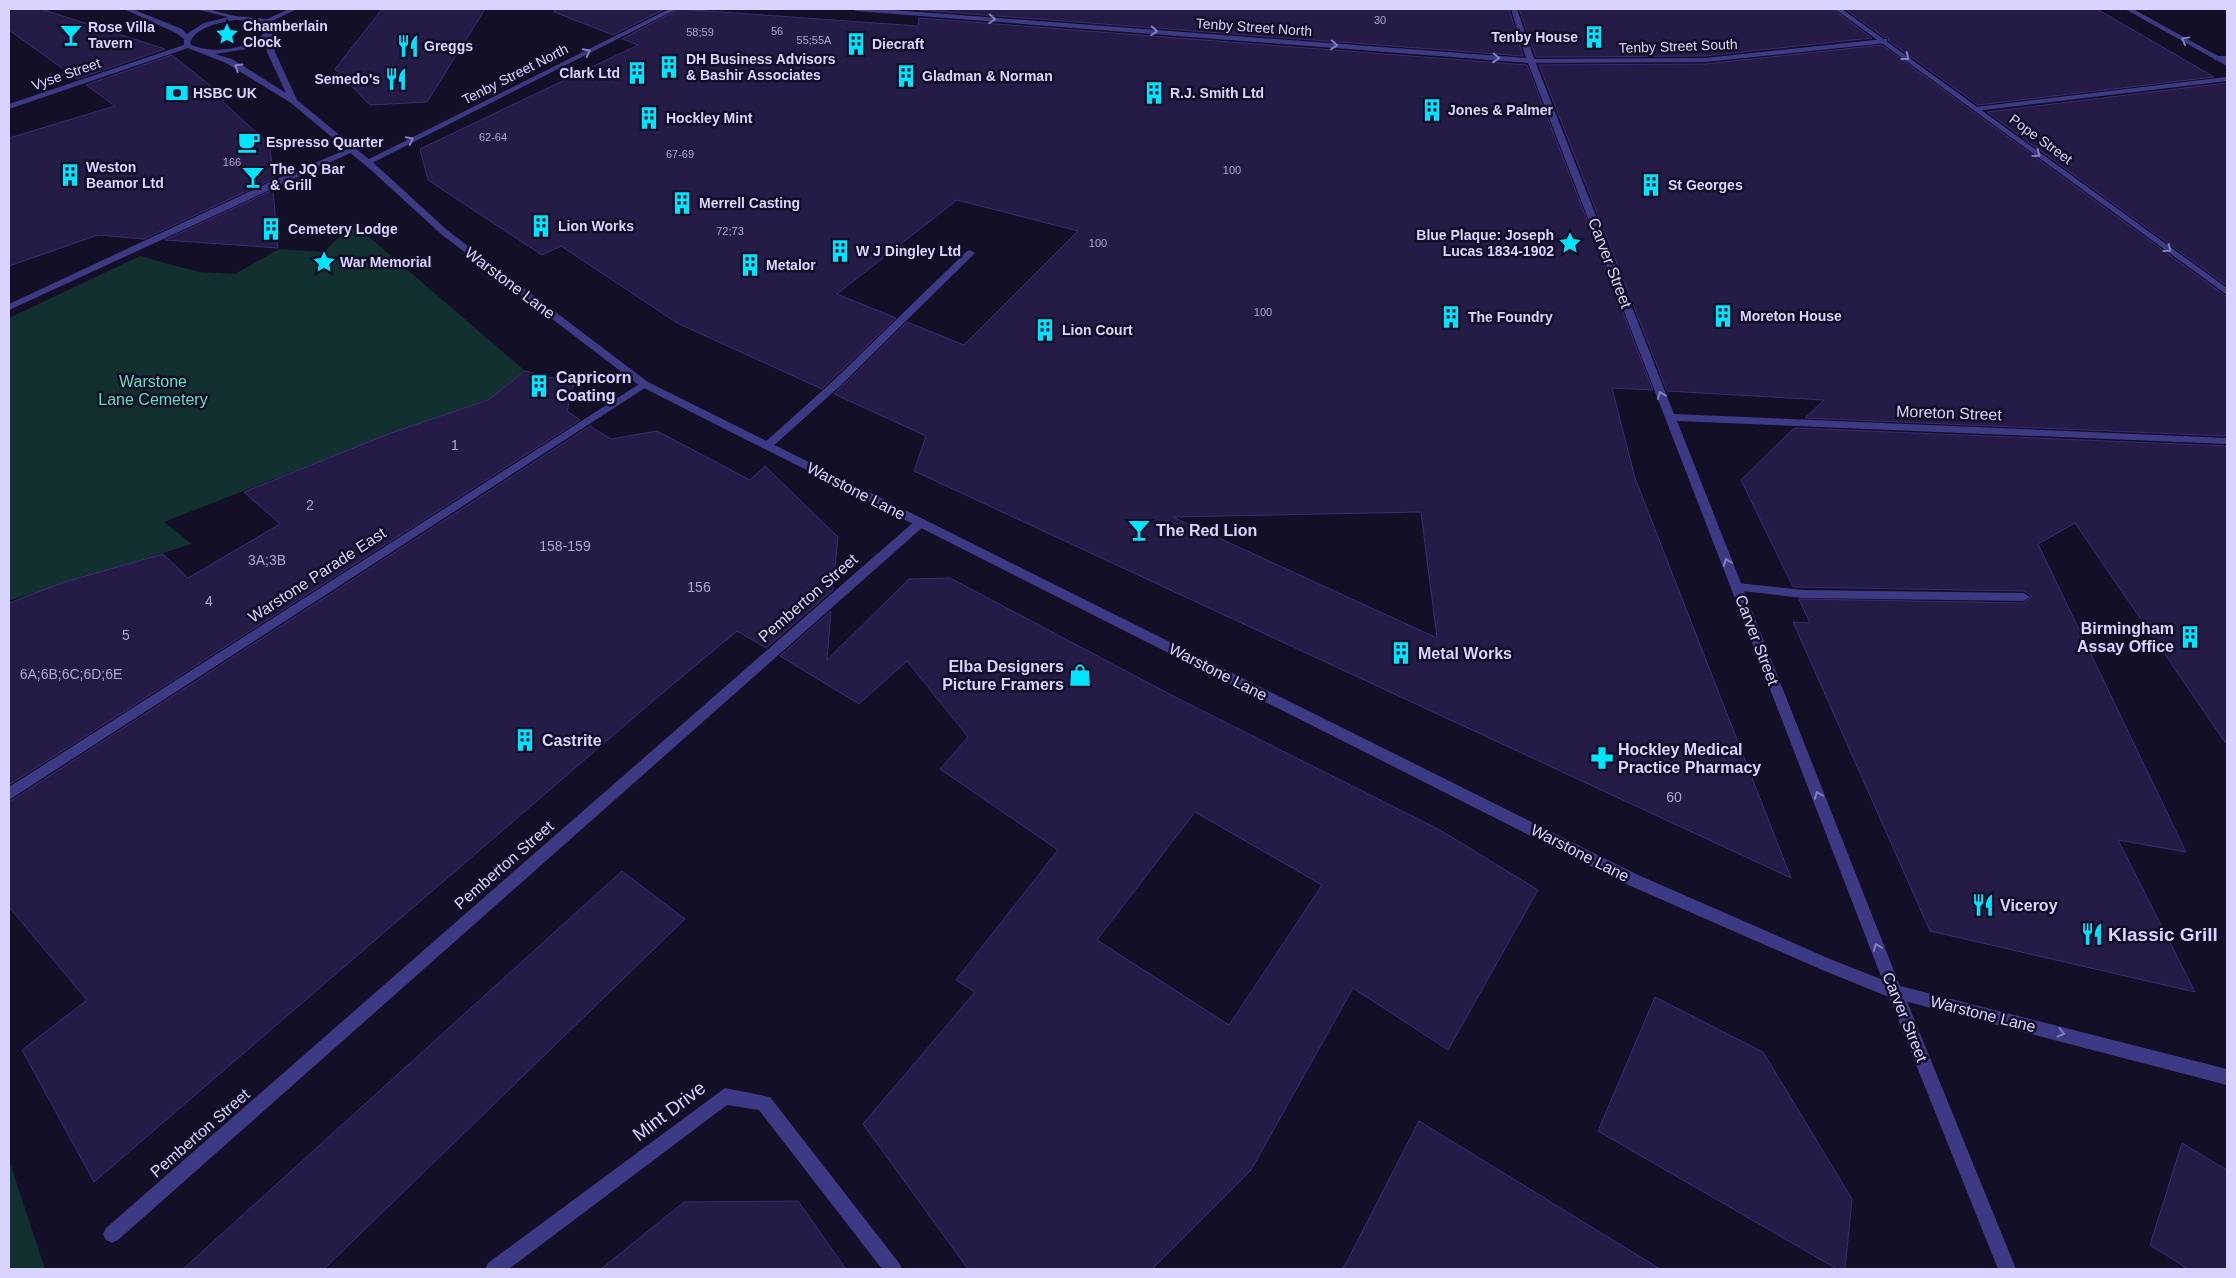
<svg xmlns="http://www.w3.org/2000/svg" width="2236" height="1278" font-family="Arial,sans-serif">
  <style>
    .green { fill: #12302f }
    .building { fill: #241b47; stroke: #3b2d73; fill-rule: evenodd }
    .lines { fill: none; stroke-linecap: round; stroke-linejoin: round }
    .service { fill: #3d3a85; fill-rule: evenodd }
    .pedestrian { fill: #3d3a85; fill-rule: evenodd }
    .minor { fill: #3d3a85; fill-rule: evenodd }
    .tertiary { fill: #3d3a85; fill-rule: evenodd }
    .oneway { stroke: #837fbc }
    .labels { text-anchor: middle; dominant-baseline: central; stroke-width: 5; stroke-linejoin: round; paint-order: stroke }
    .far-number-label { font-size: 11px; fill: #aca6d1 }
    .far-poi-label { font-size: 14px; font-weight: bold; fill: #d9d4ff; stroke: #130f26; text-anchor: start }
    .far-street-label { font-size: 14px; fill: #d9d4ff; stroke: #130f26 }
    .number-label { font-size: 14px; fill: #aca6d1 }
    .street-label { font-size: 16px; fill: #d9d4ff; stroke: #130f26 }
    .poi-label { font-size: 16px; font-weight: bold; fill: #d9d4ff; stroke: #130f26; text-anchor: start }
    .park-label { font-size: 16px; fill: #5fe0c0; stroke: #130f26 }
    .near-poi-label { font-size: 19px; font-weight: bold; fill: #d9d4ff; stroke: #130f26; text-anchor: start }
    .near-street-label { font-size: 19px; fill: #d9d4ff; stroke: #130f26 }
  </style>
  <rect width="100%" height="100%" fill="#130f26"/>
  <path class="green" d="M 353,223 L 525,371 L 489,399 L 392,433 L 164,522 L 192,544 L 9,601 L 9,318 L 140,256 L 199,272 L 235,274 L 279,249 L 324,252 Z
    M 9,1160 L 45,1269 L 9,1269 Z"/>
  <path class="building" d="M 9,9 L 41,9 L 165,49 L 77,79 L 9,30 Z
    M 382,9 L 485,9 L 427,102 L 370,105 L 335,69 Z
    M 555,9 L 665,9 L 613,35 L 554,12 Z
    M 679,9 L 918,26 L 919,18 L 1527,65 L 1653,390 L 1612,388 L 1635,478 L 1791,878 L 914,471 L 926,436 L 834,394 L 907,322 L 964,345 L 1078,231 L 957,200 L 837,294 L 896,318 L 822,389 L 677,323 L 561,246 L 542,255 L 428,180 L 420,149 L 638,45 L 622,39 ZM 1421,512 L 1437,638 L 1173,517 Z
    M 919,9 L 1509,9 L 1523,56 L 919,10 Z
    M 1519,9 L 1833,9 L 1872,38 L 1705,56 L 1536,57 Z
    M 1845,9 L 2097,9 L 2214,77 L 1978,105 L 1889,41 L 1888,38 L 1884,37 Z
    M 1882,45 L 2227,297 L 2227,436 L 1805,418 L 1824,400 L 1667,391 L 1539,65 L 1705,64 Z
    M 172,55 L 227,99 L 222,101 L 270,145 L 273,179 L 144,239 L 98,235 L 9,266 L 9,138 L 115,106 L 86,85 Z
    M 2226,83 L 2227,84 L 2227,286 L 1987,112 Z
    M 273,190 L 278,248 L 165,240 Z
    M 525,371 L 574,383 L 567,411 L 580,420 L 9,785 L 9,603 L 65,582 L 163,554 L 188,578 L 280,524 L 244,492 L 391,433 L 488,400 Z
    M 590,426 L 611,439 L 657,431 L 750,480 L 765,466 L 838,537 L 833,590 L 766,648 L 737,631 L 660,695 L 94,1182 L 22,1050 L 87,1000 L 9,907 L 9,802 Z
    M 1794,428 L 2227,446 L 2227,745 L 2075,523 L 2038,544 L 2186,852 L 2118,840 L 2195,992 L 1930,931 L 1793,622 L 1810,623 L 1799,599 L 2024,603 L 2032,596 L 2024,591 L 1793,587 L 1741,480 Z
    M 950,578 L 1177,698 L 1440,830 L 1538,890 L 1448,1050 L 1353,988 L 1251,1170 L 1152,1269 L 968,1269 L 863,1124 L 975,992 L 956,980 L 1058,850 L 940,769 L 968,737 L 907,661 L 859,704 L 780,656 L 831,611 L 827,660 L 909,579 ZM 1195,812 L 1322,885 L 1229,1025 L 1097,940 Z
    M 622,871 L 685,919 L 324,1269 L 183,1269 Z
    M 1655,997 L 1763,1052 L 1852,1199 L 1845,1269 L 1837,1269 L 1598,1131 Z
    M 1419,1121 L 1445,1137 L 1660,1269 L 1343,1269 Z
    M 2182,1143 L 2227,1170 L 2227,1269 L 2188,1269 L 2150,1245 Z
    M 798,1201 L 846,1269 L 601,1269 L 684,1202 Z"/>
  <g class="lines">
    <path class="service" d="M 2214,56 L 2227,56 L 2227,60 L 2214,60 Z
      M 970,250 L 975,253 L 973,255 L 840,386 L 771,448 L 763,448 L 762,446 L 763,444 L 832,382 L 967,251 Z
      M 1737,583 L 1803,590 L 2024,593 L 2030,597 L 2024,601 L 1803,598 L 1733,590 L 1731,587 Z
      M 725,1088 L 770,1097 L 899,1263 L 902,1269 L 882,1269 L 759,1110 L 727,1105 L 509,1269 L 485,1269 L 488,1263 Z"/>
    <path class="pedestrian" d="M 1884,39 L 1887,39 L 1887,43 L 1705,62 L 1531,63 L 1527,61 L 1531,59 L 1705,58 Z
      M 2227,77 L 2227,81 L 1976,111 L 1972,109 L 1976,107 Z"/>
    <path class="minor" d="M 669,9 L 677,9 L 370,164 L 363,162 Z
      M 853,9 L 880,9 L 1526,58 L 1511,9 L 1517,9 L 1535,61 L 1674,414 L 2227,438 L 2227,444 L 1677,421 L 1900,986 L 2227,1069 L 2227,1085 L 1889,997 L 1528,63 L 856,11 Z
      M 1835,9 L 1842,9 L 2227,288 L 2227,295 Z
      M 2125,9 L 2133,9 L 2227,61 L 2227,66 Z
      M 350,148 L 357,150 L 9,310 L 9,304 L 272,181 Z
      M 644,381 L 649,384 L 648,386 L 9,800 L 9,787 Z
      M 920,519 L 926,523 L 924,526 L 118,1240 L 112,1243 L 106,1240 L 103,1234 L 106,1228 L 916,520 Z"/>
    <path class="tertiary" d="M 124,9 L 132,9 L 182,29 L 187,34 L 204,23 L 228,17 L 195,9 L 207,9 L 235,16 L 267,19 L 289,9 L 297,9 L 272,21 L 276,25 L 276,30 L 272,34 L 275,52 L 297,100 L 377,166 L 447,230 L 648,382 L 1636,874 L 1830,959 L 1901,987 L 2016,1269 L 1998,1269 L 1889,997 L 1820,969 L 1626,884 L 640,386 L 441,234 L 371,170 L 291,103 L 226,63 L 188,48 L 9,109 L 9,104 L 184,45 L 184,39 L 176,33 ZM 235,20 L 259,21 L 268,26 L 268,30 C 249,49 216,55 191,45 L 190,42 C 198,26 219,23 235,20 ZM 265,40 L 267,52 L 286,93 L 232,59 L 215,54 L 247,49 Z"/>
  </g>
  <defs><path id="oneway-chevron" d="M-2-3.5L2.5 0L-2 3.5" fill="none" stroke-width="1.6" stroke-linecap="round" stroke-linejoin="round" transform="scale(1.25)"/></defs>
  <g class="oneway">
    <use href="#oneway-chevron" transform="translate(992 19) rotate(4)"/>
    <use href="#oneway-chevron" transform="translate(1154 31) rotate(4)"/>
    <use href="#oneway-chevron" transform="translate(2185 40) rotate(-151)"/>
    <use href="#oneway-chevron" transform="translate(1334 45) rotate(4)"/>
    <use href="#oneway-chevron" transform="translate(587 52) rotate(-27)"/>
    <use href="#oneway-chevron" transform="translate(1906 57) rotate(37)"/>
    <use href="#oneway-chevron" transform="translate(1496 58) rotate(4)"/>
    <use href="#oneway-chevron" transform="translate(238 67) rotate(-148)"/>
    <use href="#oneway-chevron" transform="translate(410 140) rotate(-27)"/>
    <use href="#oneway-chevron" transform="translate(2037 154) rotate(36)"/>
    <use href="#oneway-chevron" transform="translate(2168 249) rotate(36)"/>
    <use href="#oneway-chevron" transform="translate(1661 395) rotate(-111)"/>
    <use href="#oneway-chevron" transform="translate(1727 562) rotate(-111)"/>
    <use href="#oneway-chevron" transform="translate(1818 795) rotate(-111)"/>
    <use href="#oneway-chevron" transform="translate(1877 947) rotate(-111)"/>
    <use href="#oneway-chevron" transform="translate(2061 1033) rotate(14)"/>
  </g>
  <defs>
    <symbol id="sight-bare" viewBox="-9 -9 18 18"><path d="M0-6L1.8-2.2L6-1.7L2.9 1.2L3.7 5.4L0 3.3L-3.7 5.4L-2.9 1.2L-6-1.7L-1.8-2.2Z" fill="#00e5ff" stroke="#130f26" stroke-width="2.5" paint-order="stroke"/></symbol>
    <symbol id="bar-bare" viewBox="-9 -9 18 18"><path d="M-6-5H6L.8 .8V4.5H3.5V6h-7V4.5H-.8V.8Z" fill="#00e5ff" stroke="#130f26" stroke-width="2.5" paint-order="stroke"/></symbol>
    <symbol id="building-bare" viewBox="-9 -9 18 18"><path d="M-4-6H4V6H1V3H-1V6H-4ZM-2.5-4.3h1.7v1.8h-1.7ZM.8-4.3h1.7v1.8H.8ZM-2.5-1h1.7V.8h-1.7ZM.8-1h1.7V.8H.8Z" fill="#00e5ff" stroke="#130f26" stroke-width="2.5" paint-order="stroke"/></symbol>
    <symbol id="restaurant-bare" viewBox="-9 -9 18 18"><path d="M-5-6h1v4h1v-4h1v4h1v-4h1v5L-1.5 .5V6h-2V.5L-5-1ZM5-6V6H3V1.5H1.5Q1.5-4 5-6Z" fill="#00e5ff" stroke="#130f26" stroke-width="2.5" paint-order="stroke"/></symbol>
    <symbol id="bank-bare" viewBox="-9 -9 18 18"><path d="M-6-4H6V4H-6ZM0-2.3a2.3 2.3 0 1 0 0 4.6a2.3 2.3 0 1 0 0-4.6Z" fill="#00e5ff" stroke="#130f26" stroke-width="2.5" paint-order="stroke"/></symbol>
    <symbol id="cafe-bare" viewBox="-9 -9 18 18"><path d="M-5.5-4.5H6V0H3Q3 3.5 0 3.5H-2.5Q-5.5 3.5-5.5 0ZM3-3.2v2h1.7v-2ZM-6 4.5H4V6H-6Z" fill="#00e5ff" stroke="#130f26" stroke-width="2.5" paint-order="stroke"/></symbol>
    <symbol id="shop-bare" viewBox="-9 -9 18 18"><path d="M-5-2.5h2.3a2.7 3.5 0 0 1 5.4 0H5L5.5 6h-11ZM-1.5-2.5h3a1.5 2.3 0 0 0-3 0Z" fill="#00e5ff" stroke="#130f26" stroke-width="2.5" paint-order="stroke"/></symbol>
    <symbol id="pharmacy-bare" viewBox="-9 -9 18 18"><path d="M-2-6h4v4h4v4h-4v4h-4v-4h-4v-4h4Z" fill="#00e5ff" stroke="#130f26" stroke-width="2.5" paint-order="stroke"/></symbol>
  </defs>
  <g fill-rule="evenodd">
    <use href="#sight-bare" x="211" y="18" width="32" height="32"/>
    <use href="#bar-bare" x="55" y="19" width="32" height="32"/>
    <use href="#building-bare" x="1578" y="21" width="32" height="32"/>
    <use href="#building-bare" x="840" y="28" width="32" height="32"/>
    <use href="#restaurant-bare" x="392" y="30" width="32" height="32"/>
    <use href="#building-bare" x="653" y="51" width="32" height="32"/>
    <use href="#building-bare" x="621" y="57" width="32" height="32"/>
    <use href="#building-bare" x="890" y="60" width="32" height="32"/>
    <use href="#restaurant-bare" x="380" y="63" width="32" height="32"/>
    <use href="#bank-bare" x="161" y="77" width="32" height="32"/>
    <use href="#building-bare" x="1138" y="77" width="32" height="32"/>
    <use href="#building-bare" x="1416" y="94" width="32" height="32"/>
    <use href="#building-bare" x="633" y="102" width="32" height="32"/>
    <use href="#cafe-bare" x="233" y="126" width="32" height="32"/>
    <use href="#building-bare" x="54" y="159" width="32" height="32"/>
    <use href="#bar-bare" x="237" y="161" width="32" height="32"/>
    <use href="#building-bare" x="1635" y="169" width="32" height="32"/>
    <use href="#building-bare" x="666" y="187" width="32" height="32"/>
    <use href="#building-bare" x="525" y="210" width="32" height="32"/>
    <use href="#building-bare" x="255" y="213" width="32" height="32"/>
    <use href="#sight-bare" x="1554" y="227" width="32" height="32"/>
    <use href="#building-bare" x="824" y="235" width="32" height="32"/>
    <use href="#sight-bare" x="308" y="246" width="32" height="32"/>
    <use href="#building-bare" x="734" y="249" width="32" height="32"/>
    <use href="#building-bare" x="1707" y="300" width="32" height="32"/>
    <use href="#building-bare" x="1435" y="301" width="32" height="32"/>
    <use href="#building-bare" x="1029" y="314" width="32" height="32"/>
    <use href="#building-bare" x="523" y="370" width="32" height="32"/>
    <use href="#bar-bare" x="1123" y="514" width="32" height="32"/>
    <use href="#building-bare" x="2174" y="621" width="32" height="32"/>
    <use href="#building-bare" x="1385" y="637" width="32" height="32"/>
    <use href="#shop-bare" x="1064" y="659" width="32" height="32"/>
    <use href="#building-bare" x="509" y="724" width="32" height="32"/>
    <use href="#pharmacy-bare" x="1586" y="742" width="32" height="32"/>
    <use href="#restaurant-bare" x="1967" y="889" width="32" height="32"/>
    <use href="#restaurant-bare" x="2076" y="918" width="32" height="32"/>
  </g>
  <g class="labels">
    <g class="far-number-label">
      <text x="1380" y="20">30</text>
      <text x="777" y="31">56</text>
      <text x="700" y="32">58;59</text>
      <text x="814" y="40">55;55A</text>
      <text x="493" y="137">62-64</text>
      <text x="680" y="154">67-69</text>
      <text x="232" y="162">166</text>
      <text x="1232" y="170">100</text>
      <text x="730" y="231">72;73</text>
      <text x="1098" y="243">100</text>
      <text x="1263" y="312">100</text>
    </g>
    <g class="far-poi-label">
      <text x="243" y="26">Chamberlain<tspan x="243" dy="16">Clock</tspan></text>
      <text x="88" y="27">Rose Villa<tspan x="88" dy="16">Tavern</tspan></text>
      <text x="1578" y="37" text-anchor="end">Tenby House</text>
      <text x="872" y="44">Diecraft</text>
      <text x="424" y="46">Greggs</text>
      <text x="686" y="59">DH Business Advisors<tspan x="686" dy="16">&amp; Bashir Associates</tspan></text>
      <text x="620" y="73" text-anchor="end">Clark Ltd</text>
      <text x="922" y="76">Gladman &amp; Norman</text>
      <text x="380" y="79" text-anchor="end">Semedo's</text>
      <text x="193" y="93">HSBC UK</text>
      <text x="1170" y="93">R.J. Smith Ltd</text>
      <text x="1448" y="110">Jones &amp; Palmer</text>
      <text x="666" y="118">Hockley Mint</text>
      <text x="266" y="142">Espresso Quarter</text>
      <text x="86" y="167">Weston<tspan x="86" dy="16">Beamor Ltd</tspan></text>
      <text x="270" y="169">The JQ Bar<tspan x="270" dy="16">&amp; Grill</tspan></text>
      <text x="1668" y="185">St Georges</text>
      <text x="699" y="203">Merrell Casting</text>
      <text x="558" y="226">Lion Works</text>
      <text x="288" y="229">Cemetery Lodge</text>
      <text x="1554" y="235" text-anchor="end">Blue Plaque: Joseph<tspan x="1554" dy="16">Lucas 1834-1902</tspan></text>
      <text x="856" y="251">W J Dingley Ltd</text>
      <text x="340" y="262">War Memorial</text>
      <text x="766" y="265">Metalor</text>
      <text x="1740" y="316">Moreton House</text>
      <text x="1468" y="317">The Foundry</text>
      <text x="1062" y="330">Lion Court</text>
    </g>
    <g class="far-street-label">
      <text transform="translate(1254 27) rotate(4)">Tenby Street North</text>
      <text transform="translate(1678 46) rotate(-2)">Tenby Street South</text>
      <text transform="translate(66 74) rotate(-19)">Vyse Street</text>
      <text transform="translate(515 74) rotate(-27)">Tenby Street North</text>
      <text transform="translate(2041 139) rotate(36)">Pope Street</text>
    </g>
    <g class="number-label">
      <text x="455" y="445">1</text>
      <text x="310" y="505">2</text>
      <text x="565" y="546">158-159</text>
      <text x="267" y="560">3A;3B</text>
      <text x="699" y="587">156</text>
      <text x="209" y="601">4</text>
      <text x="126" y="635">5</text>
      <text x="71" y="674">6A;6B;6C;6D;6E</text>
      <text x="1674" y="797">60</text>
    </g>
    <g class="street-label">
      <text transform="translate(1610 263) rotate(69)">Carver Street</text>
      <text transform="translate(510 283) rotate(37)">Warstone Lane</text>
      <text transform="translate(1949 413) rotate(2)">Moreton Street</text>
      <text transform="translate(856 491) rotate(27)">Warstone Lane</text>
      <text transform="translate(317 575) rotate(-33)">Warstone Parade East</text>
      <text transform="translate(808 598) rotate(-41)">Pemberton Street</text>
      <text transform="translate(1757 640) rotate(69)">Carver Street</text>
      <text transform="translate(1218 672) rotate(27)">Warstone Lane</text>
      <text transform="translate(1580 853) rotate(27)">Warstone Lane</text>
      <text transform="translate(504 865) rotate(-41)">Pemberton Street</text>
      <text transform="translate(1983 1014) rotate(14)">Warstone Lane</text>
      <text transform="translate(1905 1017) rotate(68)">Carver Street</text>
      <text transform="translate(200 1133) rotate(-41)">Pemberton Street</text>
    </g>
    <g class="poi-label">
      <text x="556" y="377">Capricorn<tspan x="556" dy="18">Coating</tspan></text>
      <text x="1156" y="530">The Red Lion</text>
      <text x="2174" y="628" text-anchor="end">Birmingham<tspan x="2174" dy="18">Assay Office</tspan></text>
      <text x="1418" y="653">Metal Works</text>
      <text x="1064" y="666" text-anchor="end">Elba Designers<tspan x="1064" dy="18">Picture Framers</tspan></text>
      <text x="542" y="740">Castrite</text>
      <text x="1618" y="749">Hockley Medical<tspan x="1618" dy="18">Practice Pharmacy</tspan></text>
      <text x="2000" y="905">Viceroy</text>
    </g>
    <g class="park-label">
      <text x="153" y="381">Warstone<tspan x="153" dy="18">Lane Cemetery</tspan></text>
    </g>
    <g class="near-poi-label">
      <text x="2108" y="934">Klassic Grill</text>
    </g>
    <g class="near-street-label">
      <text transform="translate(669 1111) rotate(-37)">Mint Drive</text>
    </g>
  </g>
  <rect width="2236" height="1278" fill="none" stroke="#d9d4ff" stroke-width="20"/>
</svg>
